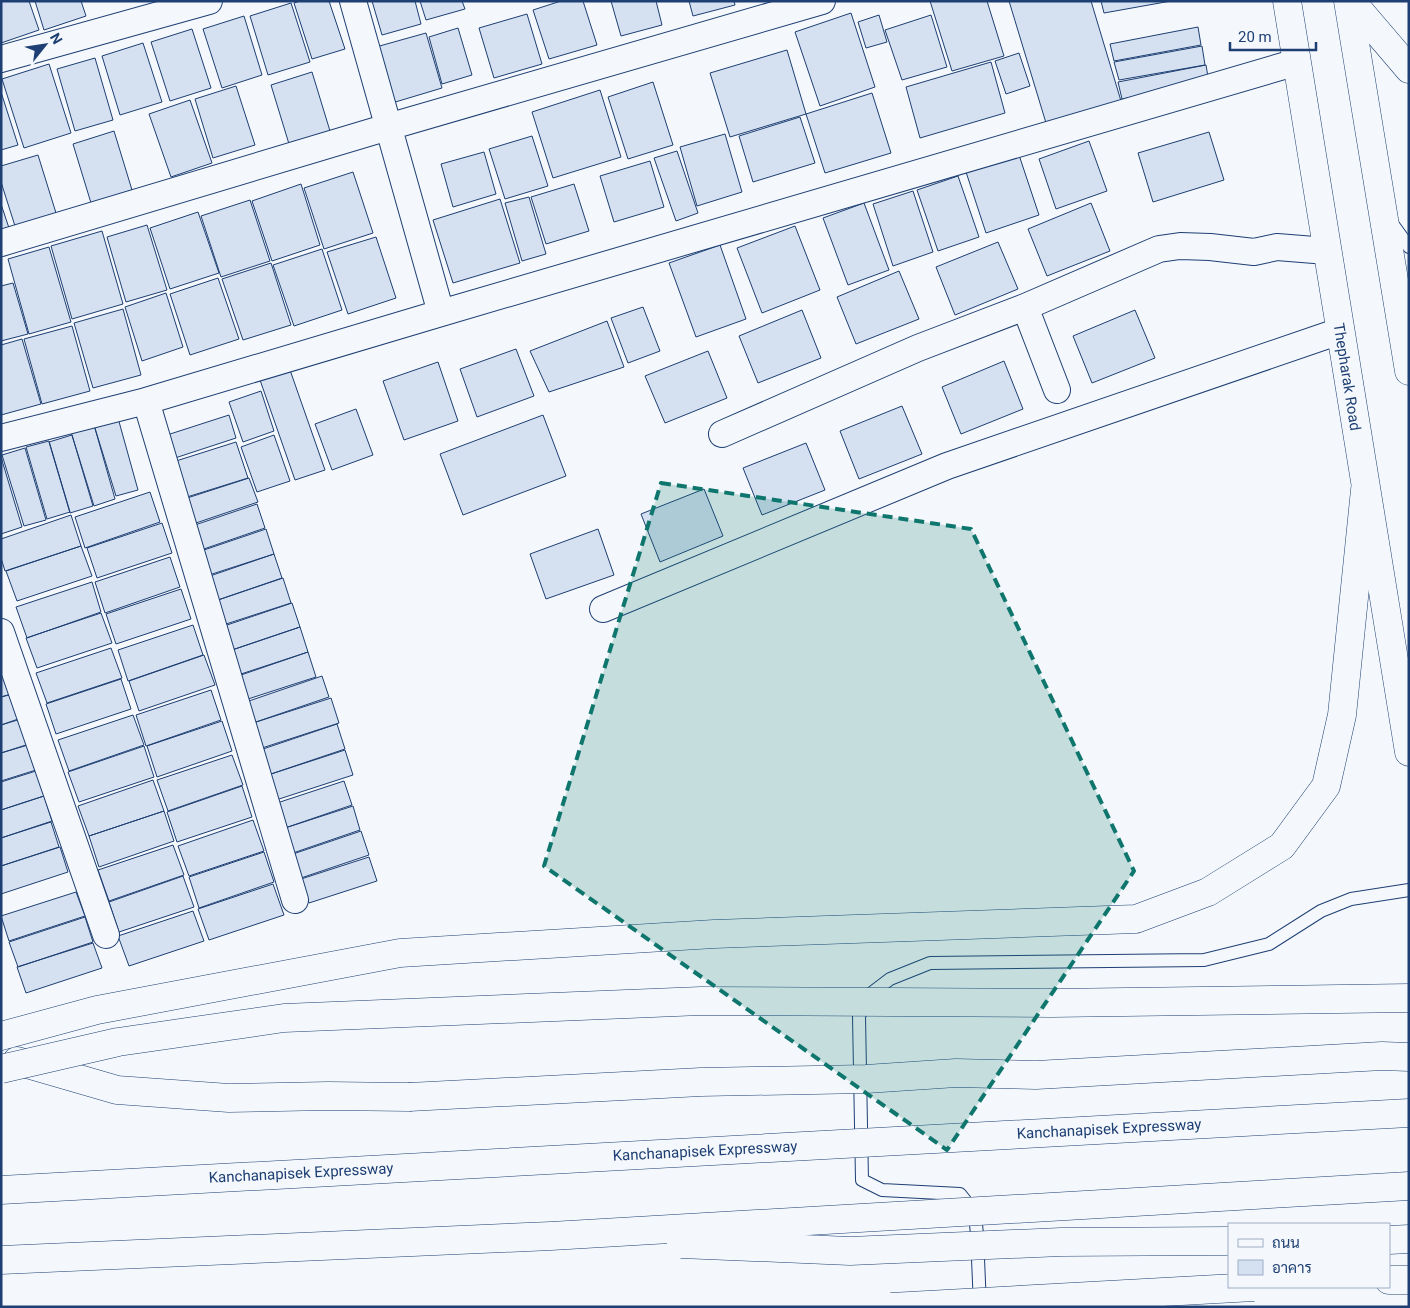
<svg xmlns="http://www.w3.org/2000/svg" width="1410" height="1308" font-family="Roboto,Sarabun,sans-serif">
  <style>
    .building { fill: #d5e0f0; stroke: #1d3f73 }
    .lines { fill: none; stroke-linecap: round; stroke-linejoin: round }
    .lane-casing { stroke: #1d3f73; stroke-width: 14 }
    .street-casing { stroke: #1d3f73; stroke-width: 28 }
    .primary-casing { stroke: #1d3f73; stroke-width: 29 }
    .highway-casing { stroke: #1d3f73; stroke-width: 29 }
    .lane { stroke: #f4f7fb; stroke-width: 12 }
    .street { stroke: #f4f7fb; stroke-width: 26 }
    .primary { stroke: #f4f7fb; stroke-width: 28 }
    .highway { stroke: #f4f7fb; stroke-width: 28 }
    .highway-bridge-casing { stroke: #1d3f73; stroke-width: 29; stroke-linecap: butt }
    .highway-bridge { stroke: #f4f7fb; stroke-width: 28 }
    .marked { fill: #0f766e; fill-opacity: 0.2; stroke: #0f766e; stroke-width: 4; stroke-dasharray: 10 6; stroke-linejoin: round }
    .labels { text-anchor: middle; dominant-baseline: central; stroke-width: 4; stroke-linejoin: round; paint-order: stroke }
    .street-label { font-size: 15px; fill: #1d3f73; stroke: #f4f7fb }
  </style>
  <rect width="100%" height="100%" fill="#f4f7fb"/>
  <path class="building" d="M 1,1 L 29,1 L 39,30 L 1,43 Z
    M 35,1 L 81,1 L 86,16 L 44,30 Z
    M 300,1 L 329,1 L 345,49 L 312,59 L 294,3 Z
    M 372,1 L 415,1 L 421,24 L 382,35 Z
    M 420,1 L 462,1 L 465,9 L 426,20 Z
    M 561,1 L 583,1 L 597,45 L 549,59 L 533,10 Z
    M 611,1 L 656,1 L 662,25 L 621,36 Z
    M 689,1 L 734,1 L 735,5 L 693,16 Z
    M 930,1 L 987,1 L 1004,56 L 952,71 Z
    M 1009,1 L 1091,1 L 1121,101 L 1046,123 Z
    M 1101,1 L 1171,1 L 1104,13 Z
    M 291,3 L 310,62 L 268,75 L 250,16 Z
    M 851,13 L 875,87 L 820,106 L 795,32 Z
    M 527,14 L 542,64 L 494,78 L 479,28 Z
    M 879,15 L 887,42 L 866,48 L 858,22 Z
    M 931,15 L 947,67 L 902,80 L 885,30 Z
    M 244,16 L 262,75 L 222,88 L 203,29 Z
    M 1198,27 L 1201,45 L 1114,61 L 1110,44 Z
    M 458,28 L 472,75 L 442,84 L 429,37 Z
    M 192,29 L 211,88 L 170,101 L 151,42 Z
    M 426,33 L 442,88 L 392,103 L 376,47 Z
    M 143,43 L 162,102 L 120,115 L 102,56 Z
    M 1202,46 L 1205,65 L 1119,80 L 1114,62 Z
    M 787,50 L 806,114 L 730,137 L 710,73 Z
    M 1019,53 L 1030,86 L 1006,94 L 995,61 Z
    M 95,58 L 113,120 L 75,131 L 57,69 Z
    M 991,62 L 1005,113 L 920,138 L 906,87 Z
    M 49,64 L 71,133 L 24,148 L 2,79 Z
    M 1206,65 L 1209,83 L 1122,99 L 1118,82 Z
    M 312,72 L 330,131 L 289,144 L 271,85 Z
    M 653,82 L 673,145 L 628,159 L 608,97 Z
    M 236,86 L 255,145 L 213,158 L 195,99 Z
    M 600,90 L 621,157 L 553,178 L 532,112 Z
    M 1,92 L 18,145 L 1,150 Z
    M 872,93 L 891,153 L 825,173 L 806,114 Z
    M 190,100 L 212,163 L 171,177 L 149,114 Z
    M 800,117 L 815,163 L 753,182 L 739,136 Z
    M 114,131 L 132,190 L 91,203 L 73,144 Z
    M 1209,132 L 1224,180 L 1153,202 L 1138,153 Z
    M 725,134 L 742,192 L 697,206 L 680,147 Z
    M 532,136 L 548,186 L 505,199 L 489,149 Z
    M 1089,141 L 1107,191 L 1056,209 L 1039,159 Z
    M 677,151 L 698,213 L 676,221 L 654,158 Z
    M 484,152 L 496,194 L 453,207 L 441,164 Z
    M 38,155 L 56,213 L 15,226 L 1,182 L 1,166 Z
    M 1019,155 L 1039,215 L 986,233 L 966,172 Z
    M 650,161 L 664,207 L 614,222 L 600,176 Z
    M 353,172 L 373,233 L 324,249 L 304,188 Z
    M 958,176 L 979,237 L 938,251 L 917,190 Z
    M 301,184 L 320,245 L 272,261 L 252,201 Z
    M 574,184 L 589,231 L 546,244 L 531,197 Z
    M 913,191 L 933,252 L 893,266 L 873,204 Z
    M 529,197 L 546,254 L 522,261 L 505,203 Z
    M 500,199 L 520,263 L 453,283 L 433,220 Z
    M 250,200 L 270,261 L 221,277 L 201,216 Z
    M 864,203 L 889,270 L 848,285 L 823,218 Z
    M 1091,203 L 1110,251 L 1047,276 L 1028,229 Z
    M 1,204 L 9,228 L 1,231 Z
    M 198,212 L 219,273 L 170,289 L 150,228 Z
    M 147,225 L 167,290 L 126,302 L 107,237 Z
    M 795,226 L 820,290 L 762,313 L 737,248 Z
    M 102,231 L 123,304 L 72,319 L 51,246 Z
    M 376,237 L 396,298 L 348,314 L 327,252 Z
    M 998,242 L 1018,289 L 955,315 L 936,267 Z
    M 720,245 L 746,319 L 696,337 L 669,263 Z
    M 49,247 L 71,322 L 29,334 L 8,259 Z
    M 322,249 L 342,310 L 294,326 L 273,265 Z
    M 271,263 L 291,325 L 243,340 L 222,279 Z
    M 899,271 L 919,319 L 856,344 L 837,297 Z
    M 218,278 L 239,339 L 190,355 L 170,294 Z
    M 13,283 L 28,334 L 1,341 L 1,286 Z
    M 166,293 L 183,347 L 142,361 L 125,307 Z
    M 643,307 L 660,351 L 628,363 L 611,318 Z
    M 123,309 L 141,375 L 93,388 L 74,323 Z
    M 802,310 L 821,358 L 758,383 L 739,336 Z
    M 1135,310 L 1155,358 L 1092,383 L 1073,336 Z
    M 607,321 L 624,367 L 549,392 L 530,351 Z
    M 72,326 L 90,391 L 42,404 L 24,339 Z
    M 22,339 L 41,404 L 1,415 L 1,345 Z
    M 516,349 L 534,396 L 477,417 L 460,369 Z
    M 708,351 L 727,398 L 665,423 L 645,376 Z
    M 1004,361 L 1023,409 L 961,434 L 942,387 Z
    M 438,362 L 458,421 L 404,440 L 383,381 Z
    M 290,370 L 325,470 L 295,480 L 260,380 Z
    M 261,391 L 274,431 L 243,442 L 229,402 Z
    M 902,406 L 922,454 L 859,479 L 840,431 Z
    M 356,409 L 373,455 L 332,470 L 315,424 Z
    M 229,415 L 236,438 L 175,458 L 167,435 Z
    M 543,415 L 566,476 L 463,515 L 440,454 Z
    M 118,418 L 138,490 L 116,496 L 94,425 Z
    M 94,425 L 115,499 L 94,506 L 71,432 Z
    M 72,435 L 93,506 L 70,513 L 49,442 Z
    M 274,435 L 290,481 L 257,492 L 241,447 Z
    M 49,441 L 70,512 L 47,519 L 26,447 Z
    M 236,442 L 248,478 L 187,497 L 176,461 Z
    M 806,443 L 825,490 L 762,515 L 743,468 Z
    M 25,448 L 46,520 L 24,526 L 2,455 Z
    M 1,457 L 22,527 L 1,534 Z
    M 249,478 L 258,502 L 190,525 L 181,500 Z
    M 704,489 L 723,536 L 660,562 L 641,514 Z
    M 150,492 L 160,522 L 85,548 L 75,517 Z
    M 257,504 L 265,528 L 198,551 L 189,527 Z
    M 71,515 L 81,546 L 5,571 L 1,558 L 1,539 Z
    M 162,523 L 172,553 L 97,578 L 87,548 Z
    M 266,529 L 274,554 L 206,576 L 198,552 Z
    M 598,529 L 614,575 L 546,599 L 530,554 Z
    M 81,546 L 92,576 L 17,601 L 6,571 Z
    M 274,554 L 282,578 L 215,601 L 207,577 Z
    M 170,557 L 180,587 L 105,613 L 95,582 Z
    M 283,578 L 291,603 L 223,625 L 215,601 Z
    M 92,582 L 101,612 L 27,638 L 16,607 Z
    M 181,589 L 191,619 L 116,644 L 106,614 Z
    M 292,603 L 300,627 L 232,650 L 224,626 Z
    M 101,613 L 112,643 L 37,668 L 26,638 Z
    M 193,625 L 203,655 L 128,681 L 118,650 Z
    M 300,627 L 308,652 L 241,674 L 232,650 Z
    M 111,648 L 122,678 L 47,703 L 36,673 Z
    M 308,652 L 316,677 L 248,699 L 241,675 Z
    M 204,655 L 215,685 L 139,711 L 129,681 Z
    M 1,669 L 14,693 L 1,697 Z
    M 322,676 L 329,697 L 253,723 L 246,702 Z
    M 121,679 L 131,709 L 56,734 L 46,704 Z
    M 211,690 L 221,720 L 146,746 L 136,715 Z
    M 13,694 L 21,718 L 1,725 L 1,697 Z
    M 331,698 L 339,723 L 262,748 L 253,723 Z
    M 133,715 L 144,745 L 69,771 L 58,740 Z
    M 21,719 L 29,744 L 1,753 L 1,725 Z
    M 222,721 L 232,751 L 157,777 L 147,746 Z
    M 337,724 L 345,749 L 268,775 L 260,750 Z
    M 28,745 L 36,770 L 1,781 L 1,753 Z
    M 144,746 L 154,777 L 79,802 L 68,772 Z
    M 345,750 L 353,775 L 276,800 L 268,775 Z
    M 232,755 L 243,785 L 168,811 L 157,780 Z
    M 36,771 L 44,796 L 1,810 L 1,782 Z
    M 153,780 L 164,811 L 89,836 L 78,806 Z
    M 344,781 L 352,805 L 285,828 L 277,803 Z
    M 242,786 L 252,817 L 177,842 L 167,812 Z
    M 44,796 L 52,821 L 1,838 L 1,810 Z
    M 353,806 L 360,830 L 293,853 L 285,828 Z
    M 164,811 L 174,841 L 99,867 L 89,836 Z
    M 253,820 L 264,851 L 189,876 L 178,846 Z
    M 51,822 L 59,847 L 1,866 L 1,838 Z
    M 361,831 L 369,855 L 301,878 L 293,854 Z
    M 173,845 L 184,875 L 109,901 L 98,870 Z
    M 60,847 L 68,872 L 1,894 L 1,866 Z
    M 264,852 L 274,882 L 199,908 L 189,877 Z
    M 369,857 L 377,881 L 309,903 L 301,879 Z
    M 183,876 L 194,907 L 119,932 L 109,902 Z
    M 273,884 L 284,915 L 209,940 L 198,909 Z
    M 76,892 L 85,916 L 9,941 L 1,916 Z
    M 193,911 L 204,941 L 129,966 L 118,936 Z
    M 85,917 L 93,942 L 18,967 L 9,942 Z
    M 93,943 L 102,968 L 26,993 L 17,967 Z"/>
  <g class="lines">
    <defs>
      <path id="lane" d="M 1391,222 L 1409,247
        M 980,1306 L 977,1235 L 975,1213 L 960,1194 L 882,1190 L 862,1180 L 859,1016 L 869,995 L 890,979 L 930,963 L 1204,960 L 1269,944 L 1321,911 L 1351,899 L 1409,890"/>
      <path id="street" d="M 353,1 L 441,313
        M 1,59 L 209,1
        M 1,243 L 388,127 L 822,1
        M 1025,307 L 1057,390
        M 146,401 L 295,900
        M 722,434 L 918,348 L 1025,307 L 1159,249 L 1180,246 L 1210,247 L 1254,252 L 1277,247 L 1327,251
        M 1,438 L 146,401 L 441,313 L 1297,62
        M 603,609 L 947,466 L 1340,331
        M 1,632 L 106,935"/>
      <path id="primary" d="M 1287,1 L 1409,752
        M 1348,1 L 1409,371"/>
      <path id="highway" d="M 1351,1 L 1409,69
        M 1,1036 L 97,1010 L 400,953 L 714,934 L 1136,919 L 1208,892 L 1282,846 L 1326,786 L 1342,715 L 1365,490
        M 17,1061 L 117,1090 L 229,1098 L 328,1096 L 409,1097
        M 1389,1240 L 1409,1239
        M 1389,1280 L 1409,1280"/>
    </defs>
    <use href="#lane" class="lane-casing"/>
    <use href="#street" class="street-casing"/>
    <use href="#primary" class="primary-casing"/>
    <use href="#highway" class="highway-casing"/>
    <use href="#lane" class="lane"/>
    <use href="#street" class="street"/>
    <use href="#primary" class="primary"/>
    <use href="#highway" class="highway"/>
    <defs>
      <path id="highway-bridge" d="M 1,1069 L 118,1042 L 284,1018 L 701,1001 L 1052,1003 L 1409,998
        M 409,1097 L 701,1082 L 866,1079 L 956,1073 L 1036,1075 L 1382,1056 L 1409,1057
        M 1,1190 L 1409,1113
        M 681,1244 L 850,1251 L 1061,1242 L 1229,1241
        M 1,1260 L 551,1236 L 1409,1186
        M 891,1307 L 1254,1287"/>
    </defs>
    <use href="#highway-bridge" class="highway-bridge-casing"/>
    <use href="#highway-bridge" class="highway-bridge"/>
  </g>
  <path class="marked" d="M 661,483 L 971,529 L 1134,871 L 947,1150 L 544,866 Z"/>
  <g class="labels">
    <g class="street-label">
      <text transform="translate(1347 377) rotate(81)">Thepharak Road</text>
      <text transform="translate(1109 1129) rotate(-3)">Kanchanapisek Expressway</text>
      <text transform="translate(705 1151) rotate(-3)">Kanchanapisek Expressway</text>
      <text transform="translate(301 1173) rotate(-3)">Kanchanapisek Expressway</text>
    </g>
  </g>
  <rect width="1410" height="1308" fill="none" stroke="#1d3f73" stroke-width="5"/>
  <rect x="1228" y="1223" width="162" height="65" fill="#f4f7fb" stroke="#9eadc5"/>
  <rect x="1238" y="1239" width="25" height="8" fill="#f4f7fb" stroke="#9eadc5"/>
  <text x="1272" y="1248" font-size="15" fill="#1d3f73">ถนน</text>
  <rect x="1238" y="1260" width="25" height="15" fill="#d5e0f0" stroke="#9eadc5"/>
  <text x="1272" y="1273" font-size="15" fill="#1d3f73">อาคาร</text>
  <g transform="translate(45 45) rotate(60)" stroke="#f4f7fb" stroke-width="4" paint-order="stroke">
  <path d="M0-4L9 19L0 12L-9 19Z" fill="#1d3f73"/>
  <text y="-8" font-size="14" font-weight="bold" text-anchor="middle" fill="#1d3f73">N</text>
  </g>
  <path d="M1230 42v8h86v-8" fill="none" stroke="#1d3f73" stroke-width="2.5"/>
  <text x="1238" y="42" font-size="15" fill="#1d3f73" stroke="#f4f7fb" stroke-width="4" paint-order="stroke">20 m</text>
</svg>
